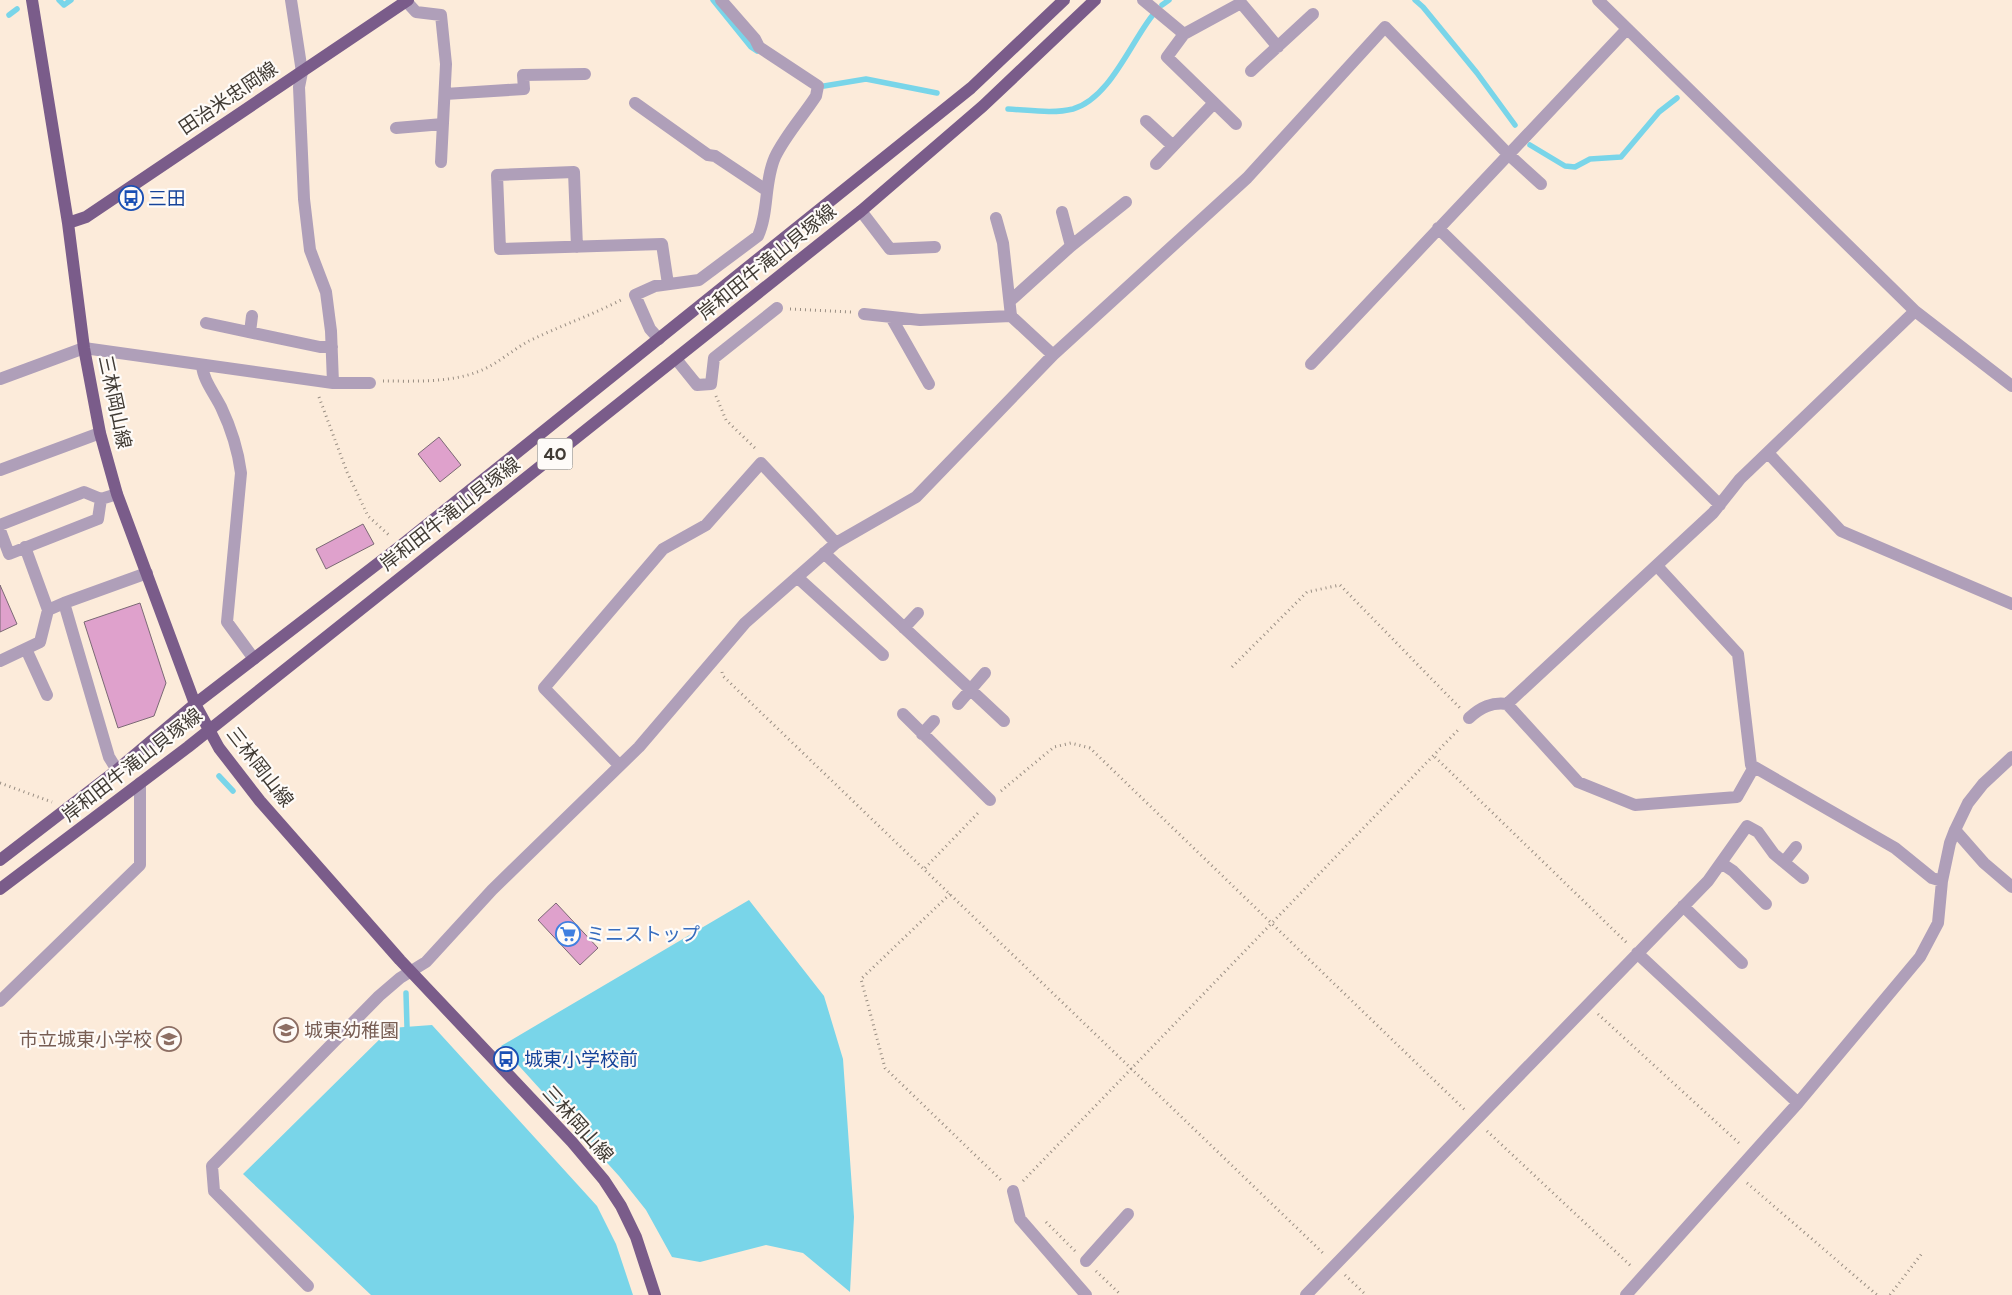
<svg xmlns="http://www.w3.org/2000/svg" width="2012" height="1295" font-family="Figtree,'Noto Sans JP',sans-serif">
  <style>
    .water { fill: #79d5e9 }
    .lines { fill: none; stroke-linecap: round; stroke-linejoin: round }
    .stream { stroke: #79d5e9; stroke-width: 5.5 }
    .building { fill: #dfa1cc; stroke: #7b6975 }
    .path { stroke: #998e83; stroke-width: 3; stroke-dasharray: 1 4; stroke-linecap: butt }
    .minor { stroke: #af9fb9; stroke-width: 12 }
    .major { stroke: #7a5c8a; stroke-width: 12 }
    .labels { text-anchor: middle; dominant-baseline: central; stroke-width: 4.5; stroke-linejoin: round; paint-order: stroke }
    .shield { fill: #fefbf8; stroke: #7a756f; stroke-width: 1 }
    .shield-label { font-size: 18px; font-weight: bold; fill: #413b34 }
    .street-label { font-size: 19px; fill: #413b34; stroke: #fefbf8 }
    .transit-label { font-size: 19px; fill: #164399; stroke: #fefbf8; text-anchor: start }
    .shop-label { font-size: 19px; fill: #366cbe; stroke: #fefbf8; text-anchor: start }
    .education-label { font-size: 19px; fill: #785e54; stroke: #fefbf8; text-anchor: start }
  </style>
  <rect width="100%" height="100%" fill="#fcebda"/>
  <path class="water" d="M 749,900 L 824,996 L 843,1059 L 854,1217 L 850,1292 L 803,1253 L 766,1245 L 700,1262 L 672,1257 L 646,1210 L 619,1176 L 501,1046 Z
    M 432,1025 L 597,1206 L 616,1244 L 633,1295 L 371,1295 L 243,1174 L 391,1028 Z"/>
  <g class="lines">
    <path class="stream" d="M 59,0 L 64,5 L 71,0
      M 713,0 L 751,47 L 757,51
      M 1415,0 L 1423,7 L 1477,73 L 1515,125
      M 1162,5 L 1169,0
      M 9,15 L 17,9
      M 824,86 L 866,79 L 937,93
      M 1008,109 C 1029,110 1053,114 1073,109 C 1109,99 1130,44 1152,16
      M 1530,145 L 1565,166 L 1575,167 L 1590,159 L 1621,157 L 1659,112 L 1677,98
      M 219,776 L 233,791
      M 406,993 L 407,1027"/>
  </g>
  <path class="building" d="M 439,437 L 461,465 L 440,482 L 418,454 Z
    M 363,524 L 374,544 L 326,569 L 316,549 Z
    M 0,585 L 17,624 L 0,632 Z
    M 140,603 L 166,683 L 154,716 L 118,728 L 84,622 Z
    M 556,903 L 598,948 L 580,965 L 538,920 Z"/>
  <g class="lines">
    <path class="path" d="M 790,309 L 851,312
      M 383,381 C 413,381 448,383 477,372 C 495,366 512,350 529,341 C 560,326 592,315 623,299
      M 716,396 L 726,420 L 757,450
      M 319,397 L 347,472 L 368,516 L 390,536
      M 1232,667 L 1307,592 L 1340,585 L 1460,708
      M 722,672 L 723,676 L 1325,1255
      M 1435,757 L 1628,944
      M 0,783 L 52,802
      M 1001,791 L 1054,747 L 1071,743 L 1090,748 L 1466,1111
      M 925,868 L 980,811
      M 950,894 L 861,979 L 885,1068 L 1003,1182
      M 1598,1014 L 1741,1145
      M 1487,1131 L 1632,1267
      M 1023,1181 L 1459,729
      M 1747,1183 L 1877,1295
      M 1046,1222 L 1075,1251
      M 1096,1271 L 1121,1295
      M 1345,1275 L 1366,1295
      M 1890,1295 L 1923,1252"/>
    <path class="minor" d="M 291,0 L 302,72 L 299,87 L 304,199 L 310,250 L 326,292 L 331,331 L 333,383
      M 1143,0 L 1184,34 L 1241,3 L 1278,47
      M 1598,0 L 1915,311 L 2012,386
      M 406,1 L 416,12 L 441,15 L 446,64 L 441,162
      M 1184,34 L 1167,57 L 1236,124
      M 1251,71 L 1313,14
      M 445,94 L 524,89 L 523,75 L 585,74
      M 635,103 L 708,155 L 715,156 L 766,190
      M 1146,121 L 1173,146
      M 396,128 L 443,124
      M 1156,164 L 1214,103
      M 861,211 L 890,249 L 935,247
      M 1062,212 L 1071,246
      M 996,218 L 1003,243 L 1011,316 L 1053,355
      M 1438,228 L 1720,505
      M 577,247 L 574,172 L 497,175 L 500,249 L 662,244 L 668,284
      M 1010,301 L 1071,246 L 1126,202
      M 864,314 L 920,320 L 1011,316
      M 891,317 L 929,384
      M 206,323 L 320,347 L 332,347
      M 250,332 L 252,316
      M 659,339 L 650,329 L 635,295 L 655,286 L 699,280 L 758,236 C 769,212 764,182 775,157 C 785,136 803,116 816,96 L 818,86 L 759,47 L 755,39 L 721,0
      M 676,359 L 697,385 L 711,384 L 714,358 L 777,308
      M 1311,364 L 1627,29
      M 202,365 C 203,380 214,393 221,407 C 231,428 238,450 241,473 L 227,622 L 254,659
      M 0,379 L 84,348 L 333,383 L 370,383
      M 1768,453 L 1841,531 L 2012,604
      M 0,470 L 100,433
      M 0,525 L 84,492 L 101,499 L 117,494
      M 0,530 L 9,554 L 98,519 L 101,499
      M 25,547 L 48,610
      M 824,553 L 1004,721
      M 1657,566 L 1738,654 L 1751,765 L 1895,848 L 1932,878 L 1942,881
      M 797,577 L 883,655
      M 64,603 L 147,573
      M 904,628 L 918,613
      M 26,649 L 47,695
      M 0,661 L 40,642 L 48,610 L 64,603 L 109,757 L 117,770
      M 958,704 L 985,673
      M 1507,704 L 1713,513 L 1740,479 L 1915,311
      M 903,714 L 990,800
      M 1469,718 C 1481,707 1492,702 1507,704 L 1578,782 L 1635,805 L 1737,797 L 1754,767
      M 922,734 L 934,721
      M 619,765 L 544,688 L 663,549 L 706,525 L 761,463 L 836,543
      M 1955,830 L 1984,863 L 2012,887
      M 1784,862 L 1796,847
      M 1721,863 L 1733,871 L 1766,904
      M 1683,906 L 1742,963
      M 1637,953 L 1798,1103
      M 0,1001 L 140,865 L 140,783
      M 1013,1191 L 1020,1219 L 1086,1295
      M 1086,1261 L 1128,1214
      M 308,1286 L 214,1191 L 212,1166 L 379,996 L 400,978 L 426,962 L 492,890 L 639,747 L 745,623 L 836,543 L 916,497 L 1053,355 L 1247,178 L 1385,27 L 1508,154 L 1541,184
      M 1306,1295 L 1708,881 L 1747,826 L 1758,832 L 1774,854 L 1803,878
      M 1626,1295 L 1798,1103 L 1920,957 L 1938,923 L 1942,881 L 1950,843 L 1955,830 L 1968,803 L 1983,784 L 2012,757"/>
    <path class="major" d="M 32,0 L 68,223 L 84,348 L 100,433 L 117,494 L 195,704 L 219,748 L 260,801 L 400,960 L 572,1142 L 604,1180 L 621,1206 L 636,1237 L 655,1295
      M 68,223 L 86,217 L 408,0
      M 0,860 L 117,770 L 195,704 L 398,548 L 971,88 L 1064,0
      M 0,889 L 188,747 L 861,211 L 983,106 L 1095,0"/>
  </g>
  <defs>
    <symbol id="bus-ring" viewBox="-11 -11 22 22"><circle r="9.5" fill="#fefbf8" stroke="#1a4fb4" stroke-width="1.5"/><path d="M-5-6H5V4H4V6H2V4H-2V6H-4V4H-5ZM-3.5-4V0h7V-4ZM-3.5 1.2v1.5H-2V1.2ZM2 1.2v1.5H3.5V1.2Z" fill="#1a4fb4"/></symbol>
    <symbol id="supermarket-ring" viewBox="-11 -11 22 22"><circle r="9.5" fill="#fefbf8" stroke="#3f7fe0" stroke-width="1.5"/><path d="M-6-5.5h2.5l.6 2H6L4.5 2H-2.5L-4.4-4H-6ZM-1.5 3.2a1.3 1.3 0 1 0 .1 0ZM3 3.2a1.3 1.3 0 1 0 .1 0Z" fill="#3f7fe0"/></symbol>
    <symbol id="school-ring" viewBox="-11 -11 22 22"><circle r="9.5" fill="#fefbf8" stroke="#8d6e63" stroke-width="1.5"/><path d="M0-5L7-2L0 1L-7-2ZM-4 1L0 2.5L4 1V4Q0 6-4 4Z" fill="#8d6e63"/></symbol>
  </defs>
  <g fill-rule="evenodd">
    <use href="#bus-ring" x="117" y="184" width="28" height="28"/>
    <use href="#supermarket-ring" x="554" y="920" width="28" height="28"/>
    <use href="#school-ring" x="272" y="1016" width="28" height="28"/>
    <use href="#school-ring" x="155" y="1025" width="28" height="28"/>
    <use href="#bus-ring" x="492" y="1045" width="28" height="28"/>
  </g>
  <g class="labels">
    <rect class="shield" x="537.5" y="438.5" width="35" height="31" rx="4"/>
    <g class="shield-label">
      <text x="555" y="454">40</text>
    </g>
    <g class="street-label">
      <text transform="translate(228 98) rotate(-34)">田治米忠岡線</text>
      <text transform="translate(767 262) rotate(-39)">岸和田牛滝山貝塚線</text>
      <text transform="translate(115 402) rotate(78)">三林岡山線</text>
      <text transform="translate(450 514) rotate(-38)">岸和田牛滝山貝塚線</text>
      <text transform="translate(132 765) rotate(-38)">岸和田牛滝山貝塚線</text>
      <text transform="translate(260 767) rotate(52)">三林岡山線</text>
      <text transform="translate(578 1124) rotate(48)">三林岡山線</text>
    </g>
    <g class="transit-label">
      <text x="148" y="198">三田</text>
      <text x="524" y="1059">城東小学校前</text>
    </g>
    <g class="shop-label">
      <text x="586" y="934">ミニストップ</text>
    </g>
    <g class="education-label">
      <text x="304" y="1030">城東幼稚園</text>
      <text x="152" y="1039" text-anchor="end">市立城東小学校</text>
    </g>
  </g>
</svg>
